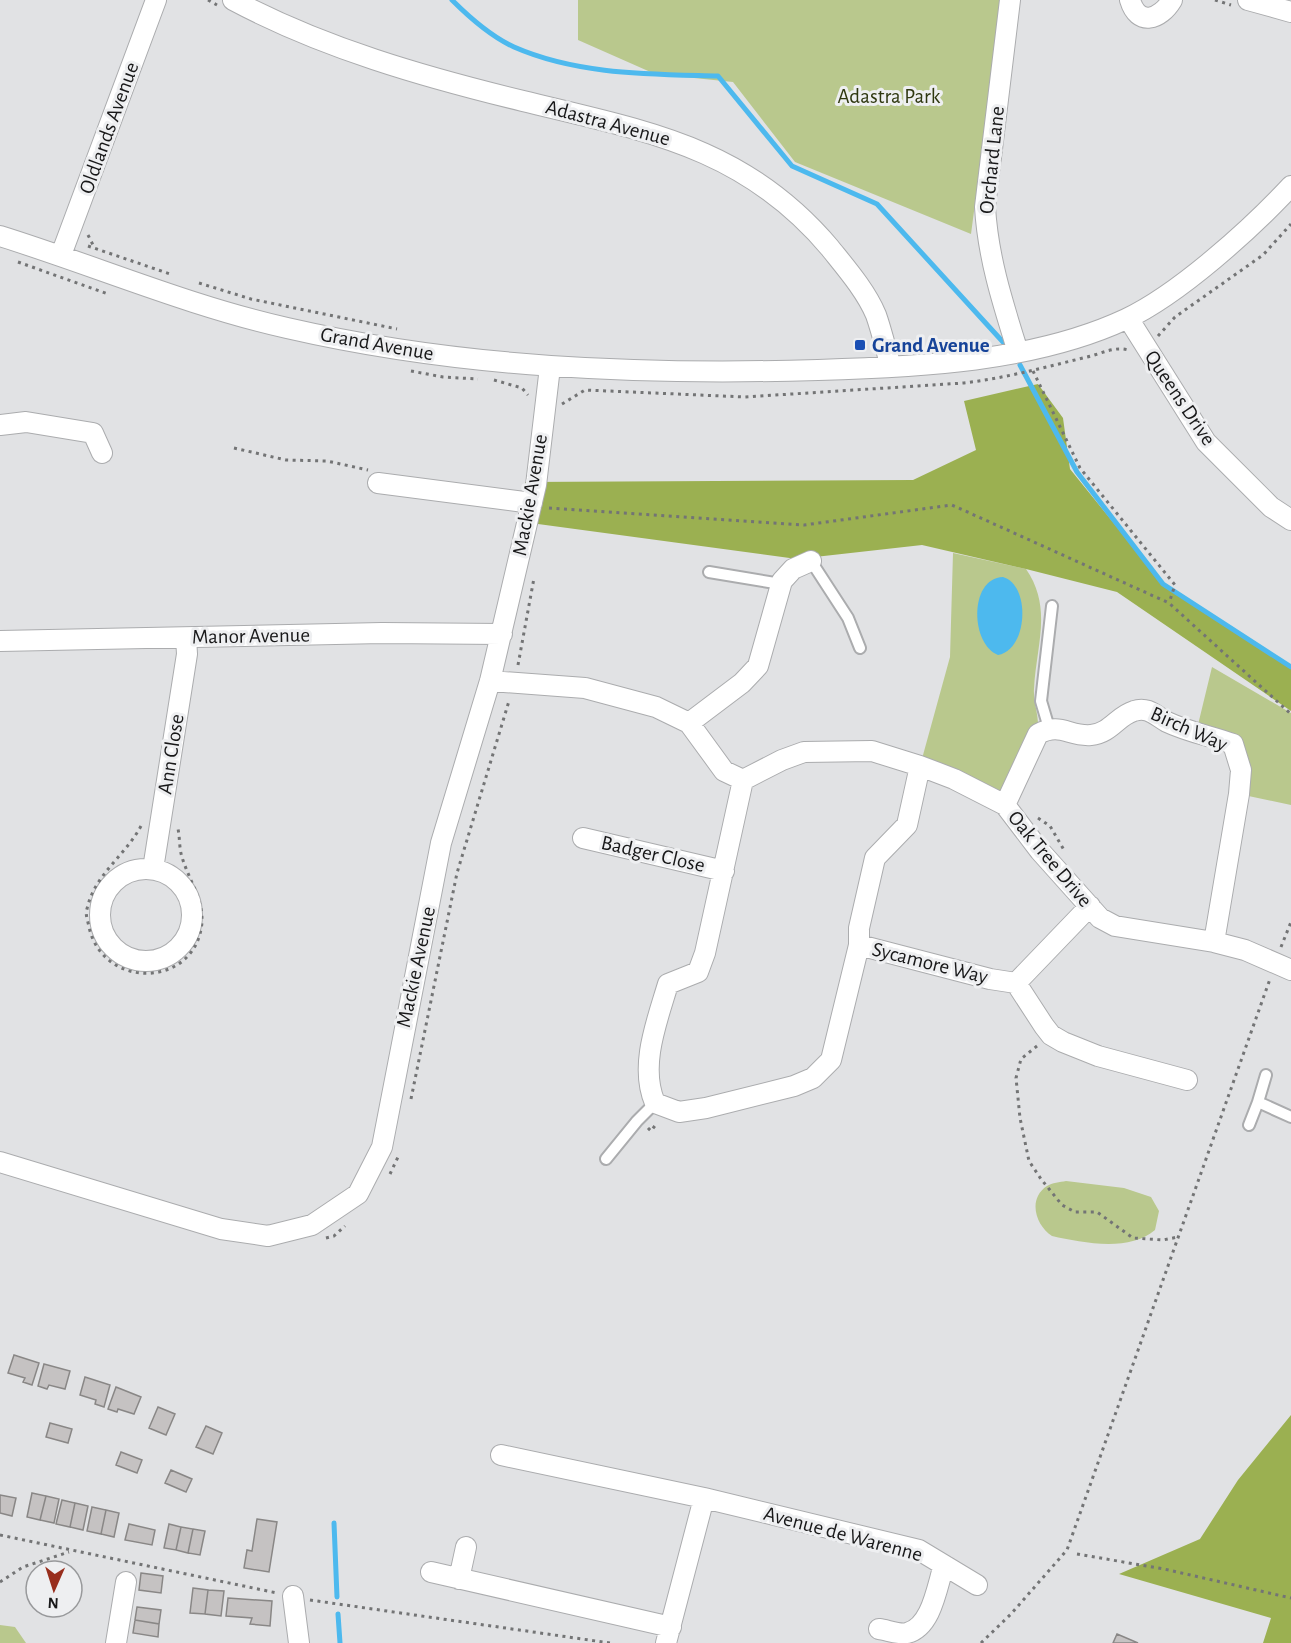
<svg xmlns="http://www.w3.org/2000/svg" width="1291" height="1643" font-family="'Alegreya Sans',sans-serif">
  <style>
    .green { fill: #b9c88d }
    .forest { fill: #9bb051 }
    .water { fill: #4db9ee }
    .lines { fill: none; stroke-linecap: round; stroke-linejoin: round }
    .stream { stroke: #4db9ee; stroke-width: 5 }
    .building { fill: #c5c2c2; stroke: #898786; stroke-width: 1.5 }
    .lane-casing { stroke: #abacae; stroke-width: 14 }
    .street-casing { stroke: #abacae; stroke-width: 22 }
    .path { stroke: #737475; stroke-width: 3; stroke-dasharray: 3 4.5; stroke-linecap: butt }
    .lane { stroke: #fff; stroke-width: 10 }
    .street { stroke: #fff; stroke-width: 20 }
    .transit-dot { fill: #1a4fb4; stroke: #eeeff1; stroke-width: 2 }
    .labels { text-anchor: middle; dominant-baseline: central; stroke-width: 6; stroke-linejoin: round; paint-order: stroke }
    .park-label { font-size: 21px; fill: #2f3810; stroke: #eeeff1 }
    .street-label { font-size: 21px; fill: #181819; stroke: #eeeff1 }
    .transit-label { font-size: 21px; font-weight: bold; fill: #164399; stroke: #eeeff1; text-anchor: start }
  </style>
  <rect width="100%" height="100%" fill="#e1e2e4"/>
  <path class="green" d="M 578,0 L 1002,0 L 971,234 L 795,162 L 733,82 L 655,74 L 578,40 Z
    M 953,553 L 1026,569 C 1053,608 1036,646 1034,689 C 1033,703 1041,721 1037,735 C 1033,754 1014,786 1005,805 L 920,766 L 950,657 Z
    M 1212,667 L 1291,713 L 1291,805 L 1239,794 L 1238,757 L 1196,733 Z
    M 1066,1181 L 1124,1188 L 1151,1197 L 1159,1211 L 1155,1230 C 1130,1252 1083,1243 1052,1236 C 1036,1226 1027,1199 1047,1186 C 1052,1183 1060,1182 1066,1181 Z
    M 0,1625 L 15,1627 L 26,1643 L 0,1643 Z"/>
  <path class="forest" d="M 1038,384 L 1063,418 L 1070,469 L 1163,584 L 1291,667 L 1291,711 L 1117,592 L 1026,569 L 922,545 L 797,559 L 538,524 L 525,482 L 913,480 L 976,450 L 964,401 Z
    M 1291,1415 L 1291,1643 L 1263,1643 L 1271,1618 L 1119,1574 L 1200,1539 L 1238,1480 Z"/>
  <path class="water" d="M 1003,577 C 1031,585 1028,650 998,655 C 970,644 969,578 1003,577 Z"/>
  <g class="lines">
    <path class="stream" d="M 452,0 C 469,17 492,37 514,47 C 578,75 650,74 718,76 L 792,166 L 877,204 L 1003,342
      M 1020,365 L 1077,472 L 1163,584 L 1291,667
      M 334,1523 L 337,1597
      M 338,1614 L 340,1643"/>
  </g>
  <path class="building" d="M 14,1355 L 39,1363 L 32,1385 L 23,1382 L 25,1378 L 8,1373 Z
    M 44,1364 L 70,1371 L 65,1389 L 49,1385 L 47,1389 L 38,1386 Z
    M 85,1377 L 110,1385 L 104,1407 L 95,1404 L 96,1400 L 80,1395 Z
    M 116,1387 L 141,1397 L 134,1414 L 118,1409 L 117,1412 L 108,1409 Z
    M 158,1407 L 175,1414 L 166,1435 L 149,1428 Z
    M 50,1423 L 72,1429 L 68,1443 L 46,1437 Z
    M 206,1426 L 222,1433 L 213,1454 L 196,1447 Z
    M 121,1452 L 142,1460 L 137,1473 L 116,1465 Z
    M 171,1470 L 192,1479 L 186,1492 L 165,1483 Z
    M 32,1493 L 46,1496 L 40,1520 L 27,1517 Z
    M 0,1495 L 16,1498 L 12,1516 L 0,1513 Z
    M 46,1496 L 59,1499 L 54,1523 L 40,1520 Z
    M 62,1500 L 75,1503 L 70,1527 L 56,1524 Z
    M 75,1503 L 88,1506 L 83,1530 L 70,1527 Z
    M 92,1507 L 106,1510 L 101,1534 L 87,1531 Z
    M 106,1510 L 119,1513 L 114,1537 L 101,1534 Z
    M 257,1519 L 277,1522 L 269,1572 L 244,1568 L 247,1550 L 252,1551 Z
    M 129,1524 L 155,1530 L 152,1545 L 125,1540 Z
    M 169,1524 L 181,1527 L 176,1550 L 164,1548 Z
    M 181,1527 L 193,1529 L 188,1553 L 176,1550 Z
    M 193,1529 L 205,1531 L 200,1555 L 188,1553 Z
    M 141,1573 L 163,1576 L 161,1593 L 139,1590 Z
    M 193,1588 L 208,1590 L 205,1614 L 190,1613 Z
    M 208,1590 L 224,1591 L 221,1616 L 205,1614 Z
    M 228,1598 L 272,1601 L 270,1626 L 250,1624 L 252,1618 L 226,1616 Z
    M 137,1607 L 161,1610 L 159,1624 L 135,1620 Z
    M 135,1620 L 159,1624 L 158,1637 L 133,1633 Z
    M 1117,1634 L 1138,1643 L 1113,1643 Z"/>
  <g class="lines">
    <defs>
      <path id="lane" d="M 811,561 L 848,618 L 860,648
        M 709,572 L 781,584
        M 1049,728 L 1041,701 L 1052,606
        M 1258,1102 L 1266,1075
        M 1249,1125 L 1258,1102 L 1291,1117
        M 606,1159 L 637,1121 L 655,1103"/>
      <path id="street" d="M 233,0 C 323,48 424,77 523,101 C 645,131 744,146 830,248 C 846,268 866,291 876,315 C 882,332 886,350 891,367
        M 1010,0 L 985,207 C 988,258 1003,304 1018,352
        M 1130,0 C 1138,27 1160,20 1172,0
        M 1248,0 L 1291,12
        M 0,236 C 96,266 189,306 287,328 C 461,368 639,375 818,370 C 918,367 1034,362 1126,319 C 1179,294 1251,229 1291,186
        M 61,255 L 156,0
        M 1128,318 L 1206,442 L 1271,507 L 1291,520
        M 0,425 L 26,422 L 93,433 L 102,453
        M 378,483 L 532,503
        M 0,641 L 382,633 L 502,634
        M 490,681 L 585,688 L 656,707 L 689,723 L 724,771 L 743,780 L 782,760 L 804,752 L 872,751 L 920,766 L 954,779 L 1005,805 L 1040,851 L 1100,918 L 1115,926 L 1214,942 L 1245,950 L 1291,970
        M 689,723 L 742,683 L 758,666 L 782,581 L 793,569 L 811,561
        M 920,766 L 907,825 L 875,858 L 859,928 L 859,945 L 990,979 L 1016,983 L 1090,906
        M 743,780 L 705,953 L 698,972 L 668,984 C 657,1021 639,1066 655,1103 L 679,1112 L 706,1108 L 794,1086 L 813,1078 L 831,1060 L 859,945
        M 1005,805 L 1038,734 C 1061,722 1069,737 1091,735 C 1111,733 1117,716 1134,711 C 1148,706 1156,716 1167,722 C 1188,732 1211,736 1233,744 L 1241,770 L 1239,794 L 1214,942
        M 583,838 L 724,871
        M 153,869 L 187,654 L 186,638
        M100 915a46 46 0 1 1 92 0a46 46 0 1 1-92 0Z
        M 1016,983 L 1044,1026 L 1051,1035 L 1063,1042 L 1098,1056 L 1187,1080
        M 0,1162 L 221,1229 L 268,1236 L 312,1225 L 358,1194 L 382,1147 L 441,843 L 490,681 L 536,485 L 550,367
        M 501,1455 L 704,1498 L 919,1550 L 977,1585
        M 431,1572 L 671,1627
        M 459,1579 L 466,1547
        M 293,1596 L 299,1643
        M 879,1629 C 887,1630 900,1635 907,1633 C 932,1627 937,1586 944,1565
        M 116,1643 L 126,1582
        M 666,1643 L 704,1498"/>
    </defs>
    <use href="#lane" class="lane-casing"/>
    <use href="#street" class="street-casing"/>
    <path class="path" d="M 208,0 L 217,5
      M 1215,0 L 1231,5
      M 88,235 L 94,247
      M 88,246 L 173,275
      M 18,262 L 108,294
      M 199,283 L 251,299 L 397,329
      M 1158,336 L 1175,317 L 1263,255 L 1291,224
      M 411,371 L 443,377 L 478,379
      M 1033,371 L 1080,468 L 1175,585 L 1169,603
      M 494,380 L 522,388 L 528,395
      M 562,404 L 585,390 L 745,397 L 964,383 C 1006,378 1046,367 1087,357 C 1101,354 1114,346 1128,350
      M 234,448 L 286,460 L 327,461 L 368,470
      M 549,508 L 804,525 L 952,505 L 1169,603 L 1291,714
      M 518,665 L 534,578
      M 1038,818 L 1050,826 L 1064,850
      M 141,826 C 125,856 94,875 87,909 C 85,915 88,921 89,927 C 103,991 197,988 202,922 C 203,899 188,878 182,857 C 179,848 180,838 178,829
      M 1281,947 L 1291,922
      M 1037,1046 L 1021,1059 L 1016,1078 L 1020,1118 L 1029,1161 L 1041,1179 L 1062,1205 L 1075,1212 L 1097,1212 L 1133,1238 L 1163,1240 L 1178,1237
      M 411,1099 L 457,873 L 509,701
      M 648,1128 L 651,1131 L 657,1123
      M 390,1174 L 399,1155
      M 326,1238 L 334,1236 L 345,1226
      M 0,1535 L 277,1593
      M 1077,1554 L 1164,1569 L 1291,1598
      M 0,1582 L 23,1567 L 69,1552
      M 310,1600 L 610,1643
      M 981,1643 L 1011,1614 L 1067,1550 L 1270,979"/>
    <use href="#lane" class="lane"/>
    <use href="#street" class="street"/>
  </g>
  <rect class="transit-dot" x="854" y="339" width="12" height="12" rx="3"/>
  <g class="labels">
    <g class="park-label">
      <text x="889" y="96">Adastra Park</text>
    </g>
    <g class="street-label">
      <text transform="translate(608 123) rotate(15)">Adastra Avenue</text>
      <text transform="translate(109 128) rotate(-70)">Oldlands Avenue</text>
      <text transform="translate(992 160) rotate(-84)">Orchard Lane</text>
      <text transform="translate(377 344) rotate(10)">Grand Avenue</text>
      <text transform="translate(1180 398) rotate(56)">Queens Drive</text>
      <text transform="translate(530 495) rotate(-80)">Mackie Avenue</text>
      <text transform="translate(251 636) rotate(-1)">Manor Avenue</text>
      <text transform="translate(1189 729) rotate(24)">Birch Way</text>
      <text transform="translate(171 754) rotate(-81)">Ann Close</text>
      <text transform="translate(653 854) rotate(13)">Badger Close</text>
      <text transform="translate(1050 859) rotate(50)">Oak Tree Drive</text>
      <text transform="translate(930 963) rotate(14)">Sycamore Way</text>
      <text transform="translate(416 967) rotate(-78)">Mackie Avenue</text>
      <text transform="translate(843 1534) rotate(15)">Avenue de Warenne</text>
    </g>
    <g class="transit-label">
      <text x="872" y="345">Grand Avenue</text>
    </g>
  </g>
  <g transform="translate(54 1589) rotate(183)"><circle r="28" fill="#eeeff1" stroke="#98999b" stroke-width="1.5"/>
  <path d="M0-4.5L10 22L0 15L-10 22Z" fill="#982e1d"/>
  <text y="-9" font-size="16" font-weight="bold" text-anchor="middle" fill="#181819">N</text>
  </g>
</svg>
